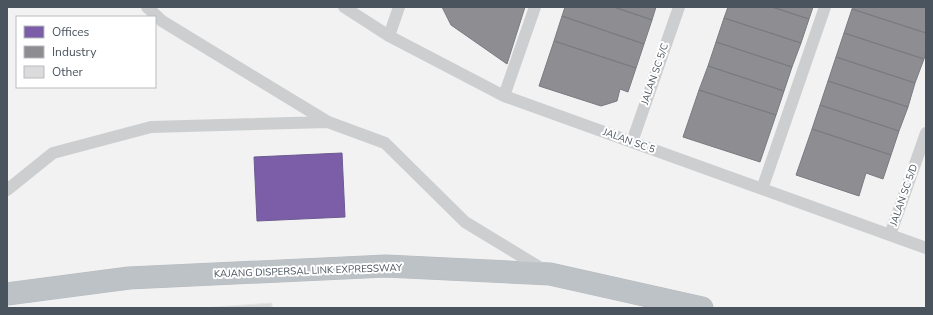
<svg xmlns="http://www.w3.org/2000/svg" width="933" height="315" font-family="'Nunito Sans',sans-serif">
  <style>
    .offices { fill: #7b5ea7; stroke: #6c5b91 }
    .industry { fill: #8d8d92; stroke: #797c82 }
    .building { fill: #dbdbdc; stroke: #e4e4e5 }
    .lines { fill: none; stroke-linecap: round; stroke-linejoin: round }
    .highway-casing { stroke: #b7bcc0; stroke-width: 23 }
    .lane { stroke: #ccced0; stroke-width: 12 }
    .highway { stroke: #bdc2c6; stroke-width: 22 }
    .labels { text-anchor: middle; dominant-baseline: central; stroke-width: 4; stroke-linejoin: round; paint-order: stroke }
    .street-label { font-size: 10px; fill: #4a545e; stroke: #fff }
  </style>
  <rect width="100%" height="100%" fill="#f2f2f2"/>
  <path class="offices" d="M 342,153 L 345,217 L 257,221 L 254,157 Z"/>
  <path class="industry" d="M 442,7 L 525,7 L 507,64 L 451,25 Z
    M 565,7 L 614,7 L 652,20 L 644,44 L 562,16 Z
    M 614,7 L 656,7 L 652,20 Z
    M 728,7 L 772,7 L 809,19 L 801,43 L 724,18 Z
    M 772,7 L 813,7 L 809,19 Z
    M 853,7 L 926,7 L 926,33 L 852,9 Z
    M 852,9 L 926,33 L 926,52 L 924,59 L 844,33 Z
    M 562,16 L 644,44 L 636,68 L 554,41 Z
    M 724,18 L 801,43 L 792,67 L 716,42 Z
    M 844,33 L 924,59 L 915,83 L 836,57 Z
    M 554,41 L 636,68 L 628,92 L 620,89 L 617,101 L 601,106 L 539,86 Z
    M 716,42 L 792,67 L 784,91 L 708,66 Z
    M 836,57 L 915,83 L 908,107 L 828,81 Z
    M 708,66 L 784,91 L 776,115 L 699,90 Z
    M 828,81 L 908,107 L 899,131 L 820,105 Z
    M 699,90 L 776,115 L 760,162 L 683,137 Z
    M 820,105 L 899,131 L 891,155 L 812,129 Z
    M 812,129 L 891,155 L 883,179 L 866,173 L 859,196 L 796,175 Z"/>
  <path class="building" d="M 272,303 L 272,308 L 202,308 Z"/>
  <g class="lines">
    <defs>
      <path id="highway" d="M 7,294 L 129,278 L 386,266 L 550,274 L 702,308"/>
    </defs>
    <use href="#highway" class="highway-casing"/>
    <path class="lane" d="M 147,7 L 162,21 L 328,122
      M 344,7 L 389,36 L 504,96 L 926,248
      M 389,36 L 399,7
      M 504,96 L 535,7
      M 632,142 L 679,7
      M 762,189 L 825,7
      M 7,190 L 53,153 L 151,127 L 328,122 L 385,143 L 465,222 L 544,270
      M 890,235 L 926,133"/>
    <use href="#highway" class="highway"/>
  </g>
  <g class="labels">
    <g class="street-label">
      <text transform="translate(655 74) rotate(-71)">JALAN SC 5/C</text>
      <text transform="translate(629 141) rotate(20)">JALAN SC 5</text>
      <text transform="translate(904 195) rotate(-71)">JALAN SC 5/D</text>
      <text transform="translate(308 271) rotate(-2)">KAJANG DISPERSAL LINK EXPRESSWAY</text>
    </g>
  </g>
  <rect width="933" height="315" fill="none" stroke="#4a545e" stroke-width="16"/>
  <rect x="16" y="16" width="140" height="72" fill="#ffffff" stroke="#b7bbbf"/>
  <rect x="24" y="26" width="20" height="12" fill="#7b5ea7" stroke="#b7bbbf"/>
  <text x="52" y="36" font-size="12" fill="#4a545e">Offices</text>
  <rect x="24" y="46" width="20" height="12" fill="#8d8d92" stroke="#b7bbbf"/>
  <text x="52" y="56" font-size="12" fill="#4a545e">Industry</text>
  <rect x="24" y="66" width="20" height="12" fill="#dbdbdc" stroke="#b7bbbf"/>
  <text x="52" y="76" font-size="12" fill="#4a545e">Other</text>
</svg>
